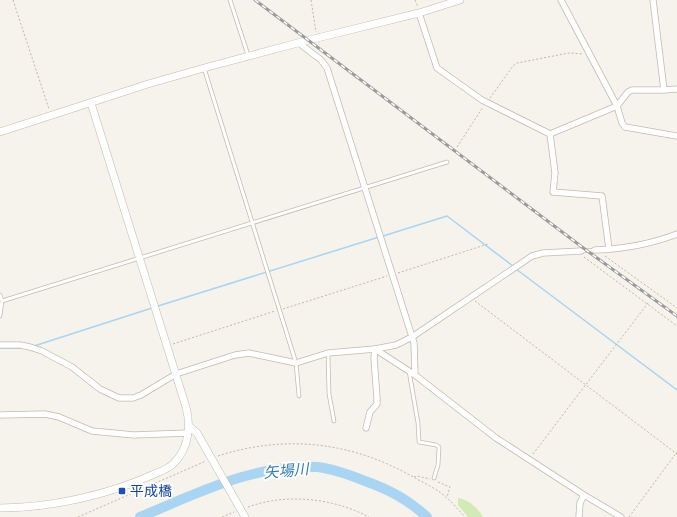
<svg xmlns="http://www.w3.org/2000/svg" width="677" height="517" font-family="Figtree,'Noto Sans JP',sans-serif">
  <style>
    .green { fill: #d2eab5 }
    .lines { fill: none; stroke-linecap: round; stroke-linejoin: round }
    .stream { stroke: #a9d4f2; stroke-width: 1.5 }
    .river { stroke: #a9d4f2; stroke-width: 10 }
    .service-casing { stroke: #c2bbae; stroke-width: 4.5 }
    .minor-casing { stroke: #c2bbae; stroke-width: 7 }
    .tertiary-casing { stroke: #c2bbae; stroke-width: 8 }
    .path { stroke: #c4b79f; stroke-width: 1; stroke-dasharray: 2 2; stroke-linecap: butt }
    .service { stroke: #fff; stroke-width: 3 }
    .minor { stroke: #fff; stroke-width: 5.5 }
    .tertiary { stroke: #fff; stroke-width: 7 }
    .rail-casing { stroke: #9a9a9a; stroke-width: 3 }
    .rail { stroke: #fff; stroke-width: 1.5; stroke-dasharray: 4.5; stroke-linecap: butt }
    .transit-dot { fill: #1a4fb4; stroke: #fff; stroke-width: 1.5 }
    .labels { text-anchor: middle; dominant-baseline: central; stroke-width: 4; stroke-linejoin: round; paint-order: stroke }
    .transit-label { font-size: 14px; fill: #164399; stroke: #fff; text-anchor: start }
    .water-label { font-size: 15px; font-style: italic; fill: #2e7ab2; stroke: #fff }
  </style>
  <rect width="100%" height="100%" fill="#f6f3ec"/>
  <path class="green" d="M 458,498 C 469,500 477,507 483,517 L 468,517 L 458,505 Z"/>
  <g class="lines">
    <path class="stream" d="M 383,236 L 447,216 L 513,266
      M 516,269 L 677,390
      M 158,306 L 379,237
      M 34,346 L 152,308
      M 0,348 L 24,348"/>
    <path class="river" d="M 140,517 C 196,494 256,463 318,467 C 334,469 350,475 365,481 C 390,490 407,499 427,517"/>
    <defs>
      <path id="service" d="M 230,0 L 248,55
        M 204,68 L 296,363 L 299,396
        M 581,251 L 595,250
        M 0,295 L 2,301 L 0,316
        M 2,301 L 447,162
        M 328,354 L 329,394 L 334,421
        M 409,371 L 418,423 L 419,442 L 436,445 L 439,447 L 438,465 L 434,478"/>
      <path id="minor" d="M 561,0 L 617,106 L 622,123 L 625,127 L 677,136
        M 653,0 L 664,90
        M 419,13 L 437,68 L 482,100 L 550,134
        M 299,43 L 321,60 L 327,68 L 414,343 L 415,375
        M 609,249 L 602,196 L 553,192 L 555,173 L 550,134 L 617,106 L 628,92 L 632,90 L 664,90 L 677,89
        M 595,250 C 623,249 651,244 677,234
        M 0,345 L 20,345 L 30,347 L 42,351 L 72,367 L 100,389 L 119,398 L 133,398 L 141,395 L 176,374 L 235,355 L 249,353 L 296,363 L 328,353 L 375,349 L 396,345 L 412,337 L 532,256 L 543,253 L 581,251
        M 375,349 L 415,375 L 496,438 L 584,495 L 621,517
        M 0,415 L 45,414 L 59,417 L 92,431 L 134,435 L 188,433
        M 366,428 L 370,412 L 377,404 L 377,398 L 374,358 L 375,349
        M 579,517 L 580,503 L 584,495"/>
      <path id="tertiary" d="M 0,132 L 148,84 L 204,68 L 309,40 L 419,13 L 460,0
        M 189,426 L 197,433 L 245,517
        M 0,508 C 49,508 108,495 152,475 C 159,472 168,469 173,464 C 189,449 191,426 186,407 L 91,103"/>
    </defs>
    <use href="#service" class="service-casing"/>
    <use href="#minor" class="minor-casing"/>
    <use href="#tertiary" class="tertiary-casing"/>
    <path class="path" d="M 13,0 L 49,109
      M 311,0 L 316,32
      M 415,0 L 418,7
      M 490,98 L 513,66 L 517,63 L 569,53 L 583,54
      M 457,147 L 483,107
      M 605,256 L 677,308
      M 584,257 L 677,326
      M 398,273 L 488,244
      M 475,301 L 677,454
      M 283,309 L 387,276
      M 173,344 L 275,311
      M 533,454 L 648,303
      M 218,456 C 286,434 353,442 415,478 C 426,484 439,490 448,499 C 454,504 459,511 465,517
      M 414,477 L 417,476 L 430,479
      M 438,482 L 450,487 L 447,497
      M 248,507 C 286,493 333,498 369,517
      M 78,517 L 206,461
      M 222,517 L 234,512
      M 629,517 L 677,452"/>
    <use href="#service" class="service"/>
    <use href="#minor" class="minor"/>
    <use href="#tertiary" class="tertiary"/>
    <defs>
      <path id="rail" d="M 255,0 L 586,250 L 677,316"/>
    </defs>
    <use href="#rail" class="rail-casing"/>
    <use href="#rail" class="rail"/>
  </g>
  <rect class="transit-dot" x="118" y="487" width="8" height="8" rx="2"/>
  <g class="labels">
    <g class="transit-label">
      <text x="130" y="491">平成橋</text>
    </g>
    <g class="water-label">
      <text transform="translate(286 471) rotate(-5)">矢場川</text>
    </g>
  </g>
</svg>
